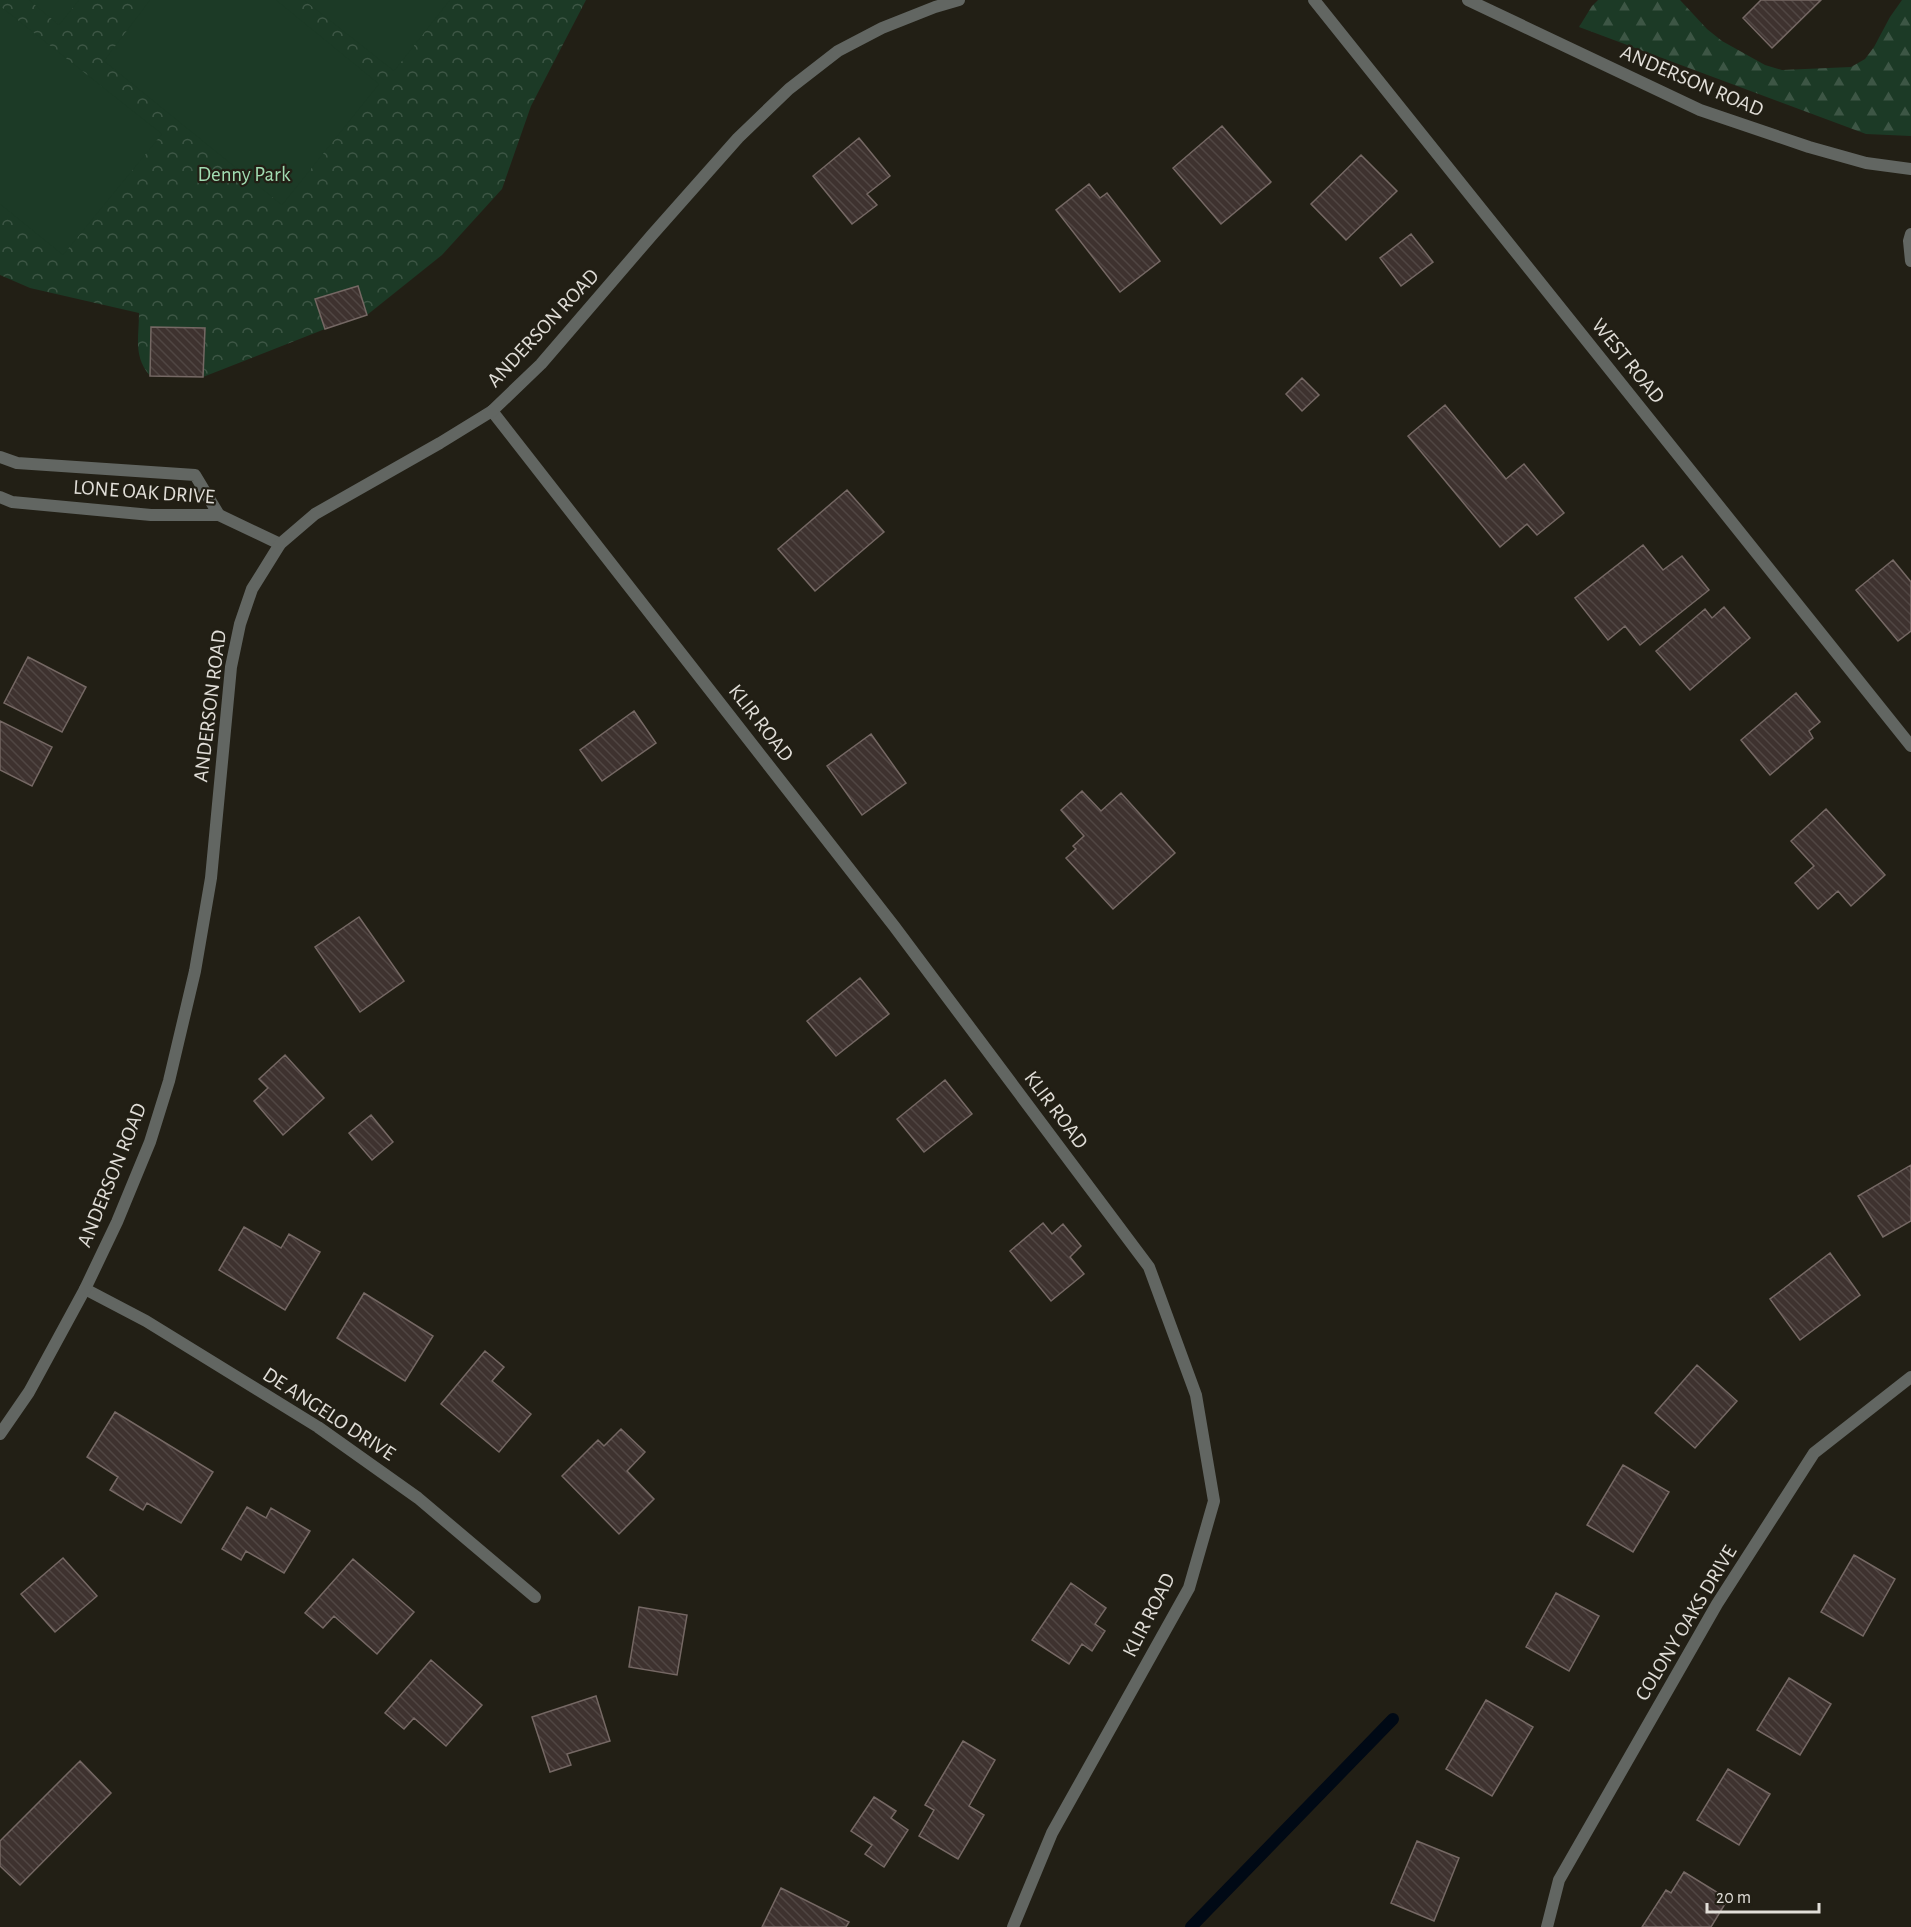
<svg xmlns="http://www.w3.org/2000/svg" width="1911" height="1927" font-family="'Alegreya Sans',sans-serif">
  <style>
    .forest { fill: url(#forest-firs) }
    .park { fill: url(#park-crowns) }
    .pitch { fill: #1c3a26 }
    .lines { fill: none; stroke-linecap: round; stroke-linejoin: round }
    .stream { stroke: #000915; stroke-width: 12 }
    .building { fill: url(#building-back-hatch); stroke: #756864; stroke-width: 1.5 }
    .service { stroke: #626662; stroke-width: 12 }
    .minor { stroke: #626662; stroke-width: 12 }
    .tertiary { stroke: #626662; stroke-width: 12 }
    .labels { text-anchor: middle; dominant-baseline: central; stroke-width: 4.5; stroke-linejoin: round; paint-order: stroke }
    .street-label { font-size: 21px; fill: #e1ded8; stroke: #221f15 }
    .park-label { font-size: 21px; fill: #a1dbb1; stroke: #221f15 }
  </style>
  <defs>
    <pattern id="forest-firs" width="22" height="20" patternUnits="userSpaceOnUse" patternTransform="scale(1.5)"><rect width="22" height="20" fill="#1c3a26"/><path d="M5 1l3.5 6h-7zM16 11l3.5 6h-7z" fill="#3d5645"/></pattern>
    <pattern id="park-crowns" width="20" height="18" patternUnits="userSpaceOnUse" patternTransform="scale(1.5)"><rect width="20" height="18" fill="#1c3a26"/><path d="M2 6a3 3 0 1 1 6 0M12 15a3 3 0 1 1 6 0" fill="none" stroke="#3d5645"/></pattern>
    <pattern id="building-back-hatch" width="6" height="6" patternUnits="userSpaceOnUse" patternTransform="scale(1.5)"><rect width="6" height="6" fill="#3e322f"/><path d="M-1 5l2 2M0 0l6 6M5-1l2 2" fill="none" stroke="#504643"/></pattern>
  </defs>
  <rect width="100%" height="100%" fill="#221f15"/>
  <path class="forest" d="M 1598,0 L 1680,0 L 1707,29 L 1722,41 L 1765,65 L 1782,70 L 1851,67 L 1865,59 L 1874,47 L 1890,17 L 1902,0 L 1911,0 L 1911,136 L 1866,134 L 1579,27 L 1592,6 Z"/>
  <path class="park" d="M 0,0 L 586,0 L 531,106 L 502,189 L 442,255 L 367,315 L 325,329 L 203,377 L 150,376 C 133,356 139,338 139,313 L 30,288 L 0,275 Z"/>
  <path class="pitch" d="M 29,0 L 79,0 L 59,25 Z
    M 150,0 L 276,0 L 379,84 L 282,205 L 104,61 Z
    M 304,0 L 450,0 L 394,71 Z
    M 0,6 L 162,134 L 63,255 L 0,204 Z"/>
  <g class="lines">
    <path class="stream" d="M 1191,1927 L 1393,1719"/>
  </g>
  <path class="building" d="M 1761,0 L 1821,0 L 1772,48 L 1743,18 Z
    M 1222,126 L 1271,182 L 1221,224 L 1173,168 Z
    M 859,138 L 890,176 L 867,194 L 877,205 L 852,224 L 813,176 Z
    M 1361,155 L 1397,191 L 1346,240 L 1311,204 Z
    M 1089,184 L 1100,198 L 1107,193 L 1160,261 L 1120,292 L 1056,210 Z
    M 1411,234 L 1433,262 L 1401,286 L 1380,258 Z
    M 358,286 L 367,315 L 325,329 L 315,299 Z
    M 151,327 L 205,328 L 203,377 L 150,376 Z
    M 1302,378 L 1319,395 L 1302,411 L 1286,394 Z
    M 1445,405 L 1506,479 L 1524,464 L 1564,513 L 1537,535 L 1527,524 L 1500,547 L 1408,436 Z
    M 847,490 L 884,532 L 815,591 L 778,549 Z
    M 1643,545 L 1663,570 L 1682,556 L 1709,590 L 1640,645 L 1625,626 L 1608,640 L 1575,598 Z
    M 1893,560 L 1911,582 L 1911,631 L 1898,641 L 1856,590 Z
    M 1724,607 L 1750,638 L 1690,690 L 1656,651 L 1705,609 L 1712,618 Z
    M 28,657 L 86,687 L 62,732 L 4,703 Z
    M 1796,693 L 1820,722 L 1809,731 L 1813,738 L 1770,775 L 1741,740 Z
    M 634,711 L 656,743 L 602,781 L 580,750 Z
    M 0,721 L 52,747 L 32,786 L 0,770 Z
    M 871,734 L 906,783 L 862,815 L 827,766 Z
    M 1082,791 L 1101,811 L 1121,793 L 1175,853 L 1113,909 L 1066,858 L 1076,849 L 1073,846 L 1084,836 L 1061,810 Z
    M 1826,809 L 1885,875 L 1851,906 L 1838,891 L 1818,909 L 1795,883 L 1814,866 L 1791,841 Z
    M 359,917 L 404,981 L 360,1012 L 315,947 Z
    M 860,978 L 889,1014 L 836,1056 L 807,1021 Z
    M 285,1055 L 324,1098 L 283,1135 L 254,1101 L 268,1088 L 259,1079 Z
    M 945,1080 L 972,1114 L 924,1152 L 897,1119 Z
    M 371,1115 L 393,1142 L 372,1160 L 349,1133 Z
    M 1911,1165 L 1911,1221 L 1883,1237 L 1858,1196 Z
    M 1043,1223 L 1052,1234 L 1063,1224 L 1081,1246 L 1070,1257 L 1084,1274 L 1051,1301 L 1010,1251 Z
    M 244,1227 L 281,1248 L 289,1234 L 320,1252 L 285,1310 L 219,1270 Z
    M 1830,1253 L 1860,1295 L 1800,1340 L 1770,1299 Z
    M 364,1293 L 433,1336 L 405,1381 L 337,1338 Z
    M 485,1351 L 504,1367 L 492,1381 L 531,1414 L 499,1452 L 441,1404 Z
    M 1697,1365 L 1737,1401 L 1695,1448 L 1655,1413 Z
    M 115,1412 L 213,1472 L 181,1523 L 147,1503 L 143,1510 L 110,1490 L 118,1477 L 87,1457 Z
    M 621,1429 L 645,1452 L 627,1471 L 654,1499 L 619,1534 L 562,1476 L 598,1440 L 604,1446 Z
    M 1623,1465 L 1669,1492 L 1633,1552 L 1587,1525 Z
    M 247,1507 L 266,1518 L 271,1508 L 310,1531 L 284,1573 L 246,1551 L 241,1560 L 222,1549 Z
    M 1854,1555 L 1895,1579 L 1863,1636 L 1821,1612 Z
    M 63,1558 L 97,1596 L 55,1632 L 21,1594 Z
    M 353,1559 L 414,1612 L 377,1654 L 334,1616 L 323,1628 L 305,1613 Z
    M 1071,1583 L 1106,1608 L 1095,1624 L 1105,1631 L 1092,1651 L 1082,1644 L 1069,1664 L 1032,1640 Z
    M 1556,1593 L 1599,1616 L 1569,1671 L 1526,1647 Z
    M 639,1607 L 687,1615 L 677,1675 L 629,1667 Z
    M 431,1660 L 482,1705 L 446,1746 L 414,1718 L 404,1729 L 385,1713 Z
    M 1789,1678 L 1831,1704 L 1800,1755 L 1757,1730 Z
    M 596,1696 L 610,1741 L 567,1754 L 571,1765 L 550,1772 L 532,1717 Z
    M 1486,1700 L 1533,1727 L 1492,1796 L 1446,1769 Z
    M 963,1741 L 995,1760 L 969,1806 L 984,1815 L 958,1859 L 919,1836 L 934,1810 L 925,1805 Z
    M 80,1761 L 111,1793 L 20,1885 L 0,1866 L 0,1841 Z
    M 1728,1769 L 1770,1794 L 1739,1845 L 1697,1820 Z
    M 874,1797 L 896,1811 L 891,1818 L 908,1830 L 884,1867 L 865,1854 L 872,1845 L 851,1831 Z
    M 1417,1841 L 1459,1858 L 1434,1921 L 1391,1903 Z
    M 1684,1872 L 1728,1899 L 1711,1927 L 1642,1927 L 1666,1890 L 1671,1893 Z
    M 781,1888 L 849,1922 L 846,1927 L 762,1927 Z"/>
  <g class="lines">
    <path class="service" d="M 1911,234 L 1909,241 L 1911,261
      M 0,457 L 17,463 L 195,475 L 219,515"/>
    <path class="minor" d="M 1314,0 L 1911,746
      M 492,411 L 894,926 L 1149,1267 L 1196,1395 L 1214,1501 L 1189,1588 L 1052,1833 L 1013,1927
      M 0,497 L 12,502 L 151,515 L 219,515 L 280,544
      M 85,1289 L 146,1321 L 318,1427 L 418,1498 L 535,1597
      M 1547,1927 L 1559,1880 L 1717,1604 L 1814,1453 L 1911,1377"/>
    <path class="tertiary" d="M 1468,0 L 1700,110 L 1809,147 L 1866,163 L 1911,169
      M 0,1434 L 29,1392 L 85,1289 L 117,1222 L 150,1142 L 169,1081 L 195,971 L 211,878 L 231,667 L 240,624 L 252,589 L 280,544 L 315,514 L 440,443 L 492,411 L 541,364 L 652,235 L 738,138 L 789,89 L 838,51 L 882,28 L 935,7 L 959,0"/>
  </g>
  <g class="labels">
    <g class="street-label">
      <text transform="translate(1692 81) rotate(23)">ANDERSON ROAD</text>
      <text transform="translate(543 328) rotate(-47)">ANDERSON ROAD</text>
      <text transform="translate(1628 361) rotate(51)">WEST ROAD</text>
      <text transform="translate(144 492) rotate(4)">LONE OAK DRIVE</text>
      <text transform="translate(210 706) rotate(-83)">ANDERSON ROAD</text>
      <text transform="translate(761 723) rotate(52)">KLIR ROAD</text>
      <text transform="translate(1056 1110) rotate(53)">KLIR ROAD</text>
      <text transform="translate(112 1175) rotate(-68)">ANDERSON ROAD</text>
      <text transform="translate(329 1414) rotate(33)">DE ANGELO DRIVE</text>
      <text transform="translate(1149 1615) rotate(-63)">KLIR ROAD</text>
      <text transform="translate(1686 1623) rotate(-59)">COLONY OAKS DRIVE</text>
    </g>
    <g class="park-label">
      <text x="244" y="174">Denny Park</text>
    </g>
  </g>
  <path d="M1707 1903v9h112v-9" fill="none" stroke="#e1ded8" stroke-width="3"/>
  <text x="1716" y="1903" font-size="18" fill="#e1ded8" stroke="#221f15" stroke-width="4.5" paint-order="stroke">20 m</text>
</svg>
